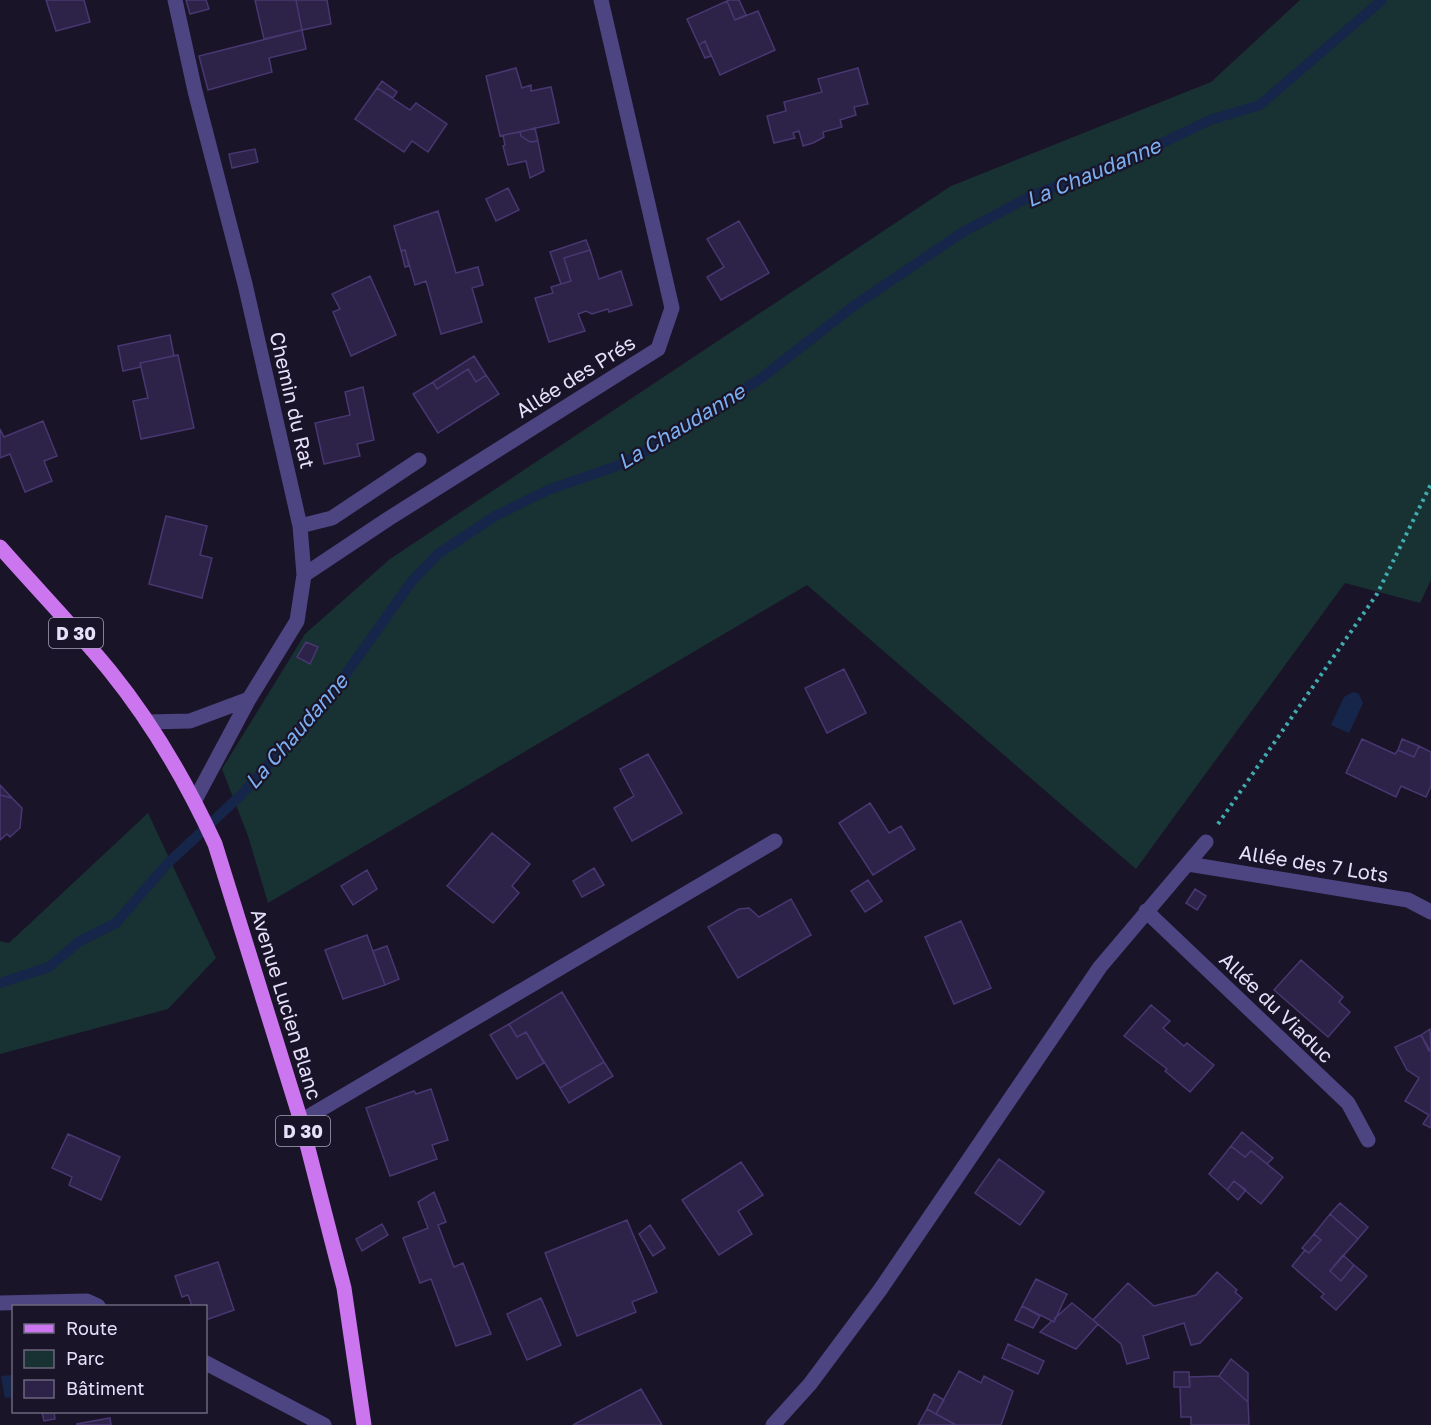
<svg xmlns="http://www.w3.org/2000/svg" width="1431" height="1425" font-family="'Golos Text',sans-serif">
  <style>
    .green { fill: #183132 }
    .water { fill: #16264b }
    .lines { fill: none; stroke-linecap: round; stroke-linejoin: round }
    .stream { stroke: #16264b; stroke-width: 10 }
    .building { fill: #2d2348; stroke: #483771; stroke-width: 1.5 }
    .path { stroke: #40acaf; stroke-width: 4; stroke-dasharray: 3 4.5; stroke-linecap: butt }
    .minor { stroke: #4d4582; stroke-width: 15 }
    .major { stroke: #cb75ee; stroke-width: 15 }
    .labels { text-anchor: middle; dominant-baseline: central; stroke-width: 4.5; stroke-linejoin: round; paint-order: stroke }
    .shield { fill: #1a1429; stroke: #a9a3bc; stroke-width: 1.5 }
    .shield-label { font-size: 18px; font-weight: bold; fill: #e6e0fb }
    .street-label { font-size: 20px; fill: #e6e0fb; stroke: #1a1429 }
    .water-label { font-size: 21px; font-style: italic; fill: #7bafef; stroke: #1a1429 }
  </style>
  <rect width="100%" height="100%" fill="#1a1429"/>
  <path class="green" d="M 1300,0 L 1431,0 L 1431,580 L 1420,603 L 1345,583 L 1136,869 L 807,585 L 268,903 L 248,836 L 222,769 L 305,634 L 390,559 L 951,186 L 1211,82 Z
    M 148,813 L 216,958 L 168,1009 L 0,1054 L 0,941 L 9,943 Z"/>
  <path class="water" d="M 1353,692 L 1359,694 L 1363,703 L 1349,733 L 1331,725 L 1344,697 Z
    M 13,1375 L 13,1397 L 5,1398 L 1,1376 Z"/>
  <g class="lines">
    <path class="stream" d="M 0,983 L 49,967 L 80,941 L 116,923 L 167,864 L 241,795 L 333,692 L 412,581 L 438,554 L 495,516 L 548,490 L 617,466 L 662,442 L 760,379 L 855,305 L 963,232 L 1031,196 L 1137,155 L 1210,120 L 1260,105 L 1382,0"/>
  </g>
  <path class="building" d="M 46,0 L 84,0 L 90,22 L 56,31 Z
    M 186,0 L 206,0 L 209,9 L 190,14 Z
    M 255,0 L 296,0 L 302,30 L 264,39 Z
    M 296,0 L 327,0 L 331,24 L 302,30 Z
    M 729,0 L 739,0 L 746,15 L 735,20 L 727,1 Z
    M 727,1 L 735,20 L 758,11 L 775,50 L 720,75 L 705,41 L 699,45 L 687,19 Z
    M 302,30 L 306,49 L 269,58 L 272,72 L 208,90 L 199,56 Z
    M 705,41 L 711,56 L 705,58 L 699,45 Z
    M 516,68 L 522,88 L 531,85 L 531,91 L 551,87 L 559,123 L 500,136 L 486,76 Z
    M 858,68 L 868,104 L 854,107 L 856,115 L 840,120 L 842,127 L 823,132 L 824,137 L 813,143 L 803,146 L 799,131 L 793,133 L 795,138 L 774,143 L 767,116 L 786,111 L 784,102 L 822,92 L 818,79 Z
    M 382,81 L 397,92 L 393,98 L 377,88 Z
    M 377,88 L 410,110 L 416,103 L 447,124 L 428,152 L 412,141 L 404,152 L 355,119 Z
    M 535,128 L 538,141 L 530,142 L 521,136 L 520,132 Z
    M 520,132 L 521,136 L 530,142 L 538,141 L 544,171 L 530,178 L 526,161 L 508,165 L 503,146 L 505,145 L 503,135 Z
    M 255,149 L 258,162 L 232,168 L 229,154 Z
    M 508,188 L 519,210 L 496,221 L 486,199 Z
    M 438,211 L 456,273 L 478,267 L 483,285 L 472,288 L 482,322 L 441,334 L 426,281 L 415,285 L 405,250 L 401,251 L 394,226 Z
    M 739,221 L 769,273 L 721,300 L 707,277 L 724,267 L 707,239 Z
    M 586,240 L 590,250 L 564,258 L 571,281 L 561,284 L 550,252 Z
    M 405,250 L 409,266 L 405,267 L 401,251 Z
    M 590,250 L 599,279 L 621,271 L 632,305 L 609,312 L 608,309 L 592,314 L 586,311 L 578,314 L 585,331 L 549,342 L 535,298 L 553,293 L 551,287 L 571,281 L 564,258 Z
    M 370,276 L 396,335 L 351,356 L 333,312 L 340,309 L 332,294 Z
    M 170,335 L 174,356 L 140,363 L 141,367 L 123,371 L 118,346 Z
    M 178,355 L 194,428 L 141,439 L 133,401 L 148,398 L 140,363 Z
    M 474,356 L 486,375 L 476,382 L 468,369 L 437,389 L 433,382 Z
    M 468,369 L 476,382 L 486,375 L 499,394 L 438,433 L 413,394 L 433,382 L 437,389 Z
    M 363,387 L 374,440 L 357,444 L 360,456 L 324,464 L 315,423 L 350,415 L 345,392 Z
    M 43,421 L 57,456 L 44,461 L 52,481 L 25,492 L 10,454 L 0,458 L 0,429 L 4,437 Z
    M 166,516 L 207,526 L 200,555 L 212,558 L 202,598 L 149,584 Z
    M 306,642 L 318,647 L 310,664 L 297,657 Z
    M 844,669 L 866,713 L 827,733 L 805,688 Z
    M 1362,739 L 1395,754 L 1398,750 L 1414,757 L 1419,746 L 1431,752 L 1431,786 L 1426,797 L 1401,786 L 1396,797 L 1346,773 Z
    M 1402,739 L 1419,746 L 1414,757 L 1398,750 Z
    M 648,754 L 682,813 L 632,841 L 614,808 L 634,796 L 620,769 Z
    M 0,785 L 12,798 L 0,795 Z
    M 0,795 L 12,798 L 22,808 L 20,828 L 10,837 L 7,834 L 0,840 Z
    M 870,803 L 889,833 L 901,826 L 915,849 L 873,875 L 839,823 Z
    M 492,833 L 530,864 L 512,886 L 519,893 L 493,923 L 447,886 Z
    M 594,868 L 604,885 L 582,897 L 573,881 Z
    M 367,870 L 377,889 L 353,905 L 341,886 Z
    M 868,880 L 882,901 L 865,912 L 851,891 Z
    M 1195,889 L 1206,896 L 1197,910 L 1186,903 Z
    M 791,899 L 811,935 L 738,978 L 708,927 L 739,909 L 749,908 L 759,917 Z
    M 961,921 L 991,988 L 954,1004 L 925,937 Z
    M 367,935 L 385,985 L 343,999 L 325,950 Z
    M 387,946 L 399,979 L 385,985 L 373,951 Z
    M 1301,960 L 1343,997 L 1339,1002 L 1350,1012 L 1328,1037 L 1274,990 Z
    M 562,992 L 604,1062 L 560,1088 L 526,1032 L 517,1037 L 509,1024 Z
    M 1151,1005 L 1170,1021 L 1163,1028 L 1184,1046 L 1187,1043 L 1214,1065 L 1190,1092 L 1165,1071 L 1167,1069 L 1124,1036 Z
    M 509,1024 L 517,1037 L 526,1032 L 544,1063 L 517,1079 L 490,1035 Z
    M 1430,1029 L 1431,1050 L 1429,1051 L 1421,1035 Z
    M 1421,1035 L 1431,1052 L 1431,1128 L 1423,1124 L 1429,1115 L 1405,1101 L 1419,1078 L 1407,1070 L 1395,1047 Z
    M 604,1062 L 613,1076 L 569,1103 L 560,1088 Z
    M 431,1089 L 448,1140 L 432,1145 L 437,1159 L 390,1176 L 366,1108 L 414,1091 L 416,1094 Z
    M 1242,1132 L 1273,1158 L 1267,1164 L 1251,1151 L 1245,1157 L 1231,1146 Z
    M 68,1134 L 120,1157 L 101,1200 L 69,1185 L 72,1177 L 52,1168 Z
    M 1231,1146 L 1245,1157 L 1251,1151 L 1283,1177 L 1261,1204 L 1234,1181 L 1227,1190 L 1209,1174 Z
    M 999,1159 L 1044,1192 L 1020,1225 L 975,1193 Z
    M 741,1162 L 763,1195 L 738,1211 L 752,1234 L 719,1255 L 682,1200 Z
    M 1234,1181 L 1246,1190 L 1238,1200 L 1227,1190 Z
    M 434,1192 L 446,1222 L 438,1225 L 454,1267 L 463,1263 L 491,1334 L 456,1346 L 431,1279 L 420,1283 L 403,1238 L 428,1228 L 418,1202 Z
    M 1340,1203 L 1368,1227 L 1358,1239 L 1330,1214 Z
    M 1330,1214 L 1358,1239 L 1330,1271 L 1341,1281 L 1354,1265 L 1367,1276 L 1336,1310 L 1321,1297 L 1324,1294 L 1292,1266 L 1305,1250 L 1309,1253 L 1321,1240 L 1314,1234 Z
    M 627,1220 L 657,1292 L 632,1302 L 636,1312 L 577,1336 L 545,1253 Z
    M 382,1224 L 388,1235 L 362,1251 L 356,1239 Z
    M 650,1225 L 665,1248 L 653,1256 L 639,1234 Z
    M 1314,1234 L 1321,1240 L 1309,1253 L 1302,1248 Z
    M 1343,1255 L 1354,1265 L 1341,1281 L 1330,1271 Z
    M 218,1262 L 234,1310 L 206,1320 L 206,1306 L 192,1306 L 188,1295 L 182,1297 L 175,1276 Z
    M 1217,1272 L 1237,1290 L 1235,1292 L 1242,1298 L 1200,1343 L 1191,1345 L 1184,1323 L 1143,1336 L 1149,1358 L 1127,1364 L 1121,1344 L 1093,1320 L 1128,1283 L 1154,1306 L 1196,1295 Z
    M 1036,1279 L 1067,1294 L 1054,1322 L 1022,1306 Z
    M 541,1298 L 561,1345 L 527,1360 L 507,1314 Z
    M 1072,1303 L 1098,1324 L 1076,1349 L 1040,1332 L 1052,1321 L 1054,1322 L 1055,1318 Z
    M 1022,1306 L 1040,1316 L 1033,1328 L 1015,1320 Z
    M 1008,1344 L 1044,1361 L 1038,1374 L 1002,1358 Z
    M 1231,1359 L 1248,1373 L 1248,1402 L 1219,1376 Z
    M 959,1371 L 981,1383 L 984,1376 L 1013,1391 L 1001,1425 L 956,1425 L 936,1414 Z
    M 1174,1372 L 1189,1372 L 1190,1387 L 1174,1387 Z
    M 1219,1376 L 1248,1402 L 1249,1425 L 1191,1425 L 1191,1417 L 1181,1417 L 1180,1387 L 1190,1387 L 1189,1377 Z
    M 641,1389 L 662,1425 L 573,1425 Z
    M 934,1394 L 944,1400 L 936,1414 L 927,1409 Z
    M 927,1409 L 936,1414 L 956,1425 L 918,1425 Z
    M 42,1412 L 54,1412 L 55,1419 L 44,1421 Z
    M 110,1418 L 111,1425 L 77,1425 L 77,1424 Z"/>
  <g class="lines">
    <path class="path" d="M 1218,824 L 1377,594 L 1431,484"/>
    <path class="minor" d="M 175,0 L 195,91 L 245,284 L 300,526 L 304,575 L 297,621 L 249,699 L 195,800
      M 300,526 L 332,518 L 419,460
      M 304,575 L 388,519 L 658,349 L 672,308 L 601,0
      M 148,722 L 190,721 L 249,699
      M 1188,864 L 1408,900 L 1431,912
      M 1146,911 L 1348,1103 L 1368,1140
      M 301,1121 L 775,841
      M 0,1303 L 87,1301 L 98,1306
      M 206,1363 L 324,1425
      M 773,1425 L 810,1384 L 880,1290 L 1100,967 L 1206,842"/>
    <path class="major" d="M 0,547 C 36,588 75,628 110,671 C 152,723 187,783 215,844 L 301,1121 L 344,1288 L 364,1425"/>
  </g>
  <g class="labels">
    <g class="shield">
      <rect x="49" y="618" width="54" height="30" rx="4.5"/>
      <rect x="276" y="1116" width="54" height="30" rx="4.5"/>
    </g>
    <g class="shield-label">
      <text x="76" y="633">D 30</text>
      <text x="303" y="1131">D 30</text>
    </g>
    <g class="street-label">
      <text transform="translate(575 376) rotate(-32)">Allée des Prés</text>
      <text transform="translate(293 400) rotate(77)">Chemin du Rat</text>
      <text transform="translate(1314 863) rotate(9)">Allée des 7 Lots</text>
      <text transform="translate(287 1004) rotate(73)">Avenue Lucien Blanc</text>
      <text transform="translate(1277 1007) rotate(44)">Allée du Viaduc</text>
    </g>
    <g class="water-label">
      <text transform="translate(1093 172) rotate(-23)">La Chaudanne</text>
      <text transform="translate(681 426) rotate(-31)">La Chaudanne</text>
      <text transform="translate(296 731) rotate(-49)">La Chaudanne</text>
    </g>
  </g>
  <rect x="12" y="1305" width="195" height="108" fill="#1a1429" stroke="#6c667d" stroke-width="1.5"/>
  <rect x="24" y="1324" width="30" height="9" fill="#cb75ee" stroke="#6c667d" stroke-width="1.5"/>
  <text x="66" y="1335" font-size="18" fill="#e6e0fb">Route</text>
  <rect x="24" y="1350" width="30" height="18" fill="#183132" stroke="#6c667d" stroke-width="1.5"/>
  <text x="66" y="1365" font-size="18" fill="#e6e0fb">Parc</text>
  <rect x="24" y="1380" width="30" height="18" fill="#2d2348" stroke="#6c667d" stroke-width="1.5"/>
  <text x="66" y="1395" font-size="18" fill="#e6e0fb">Bâtiment</text>
</svg>
